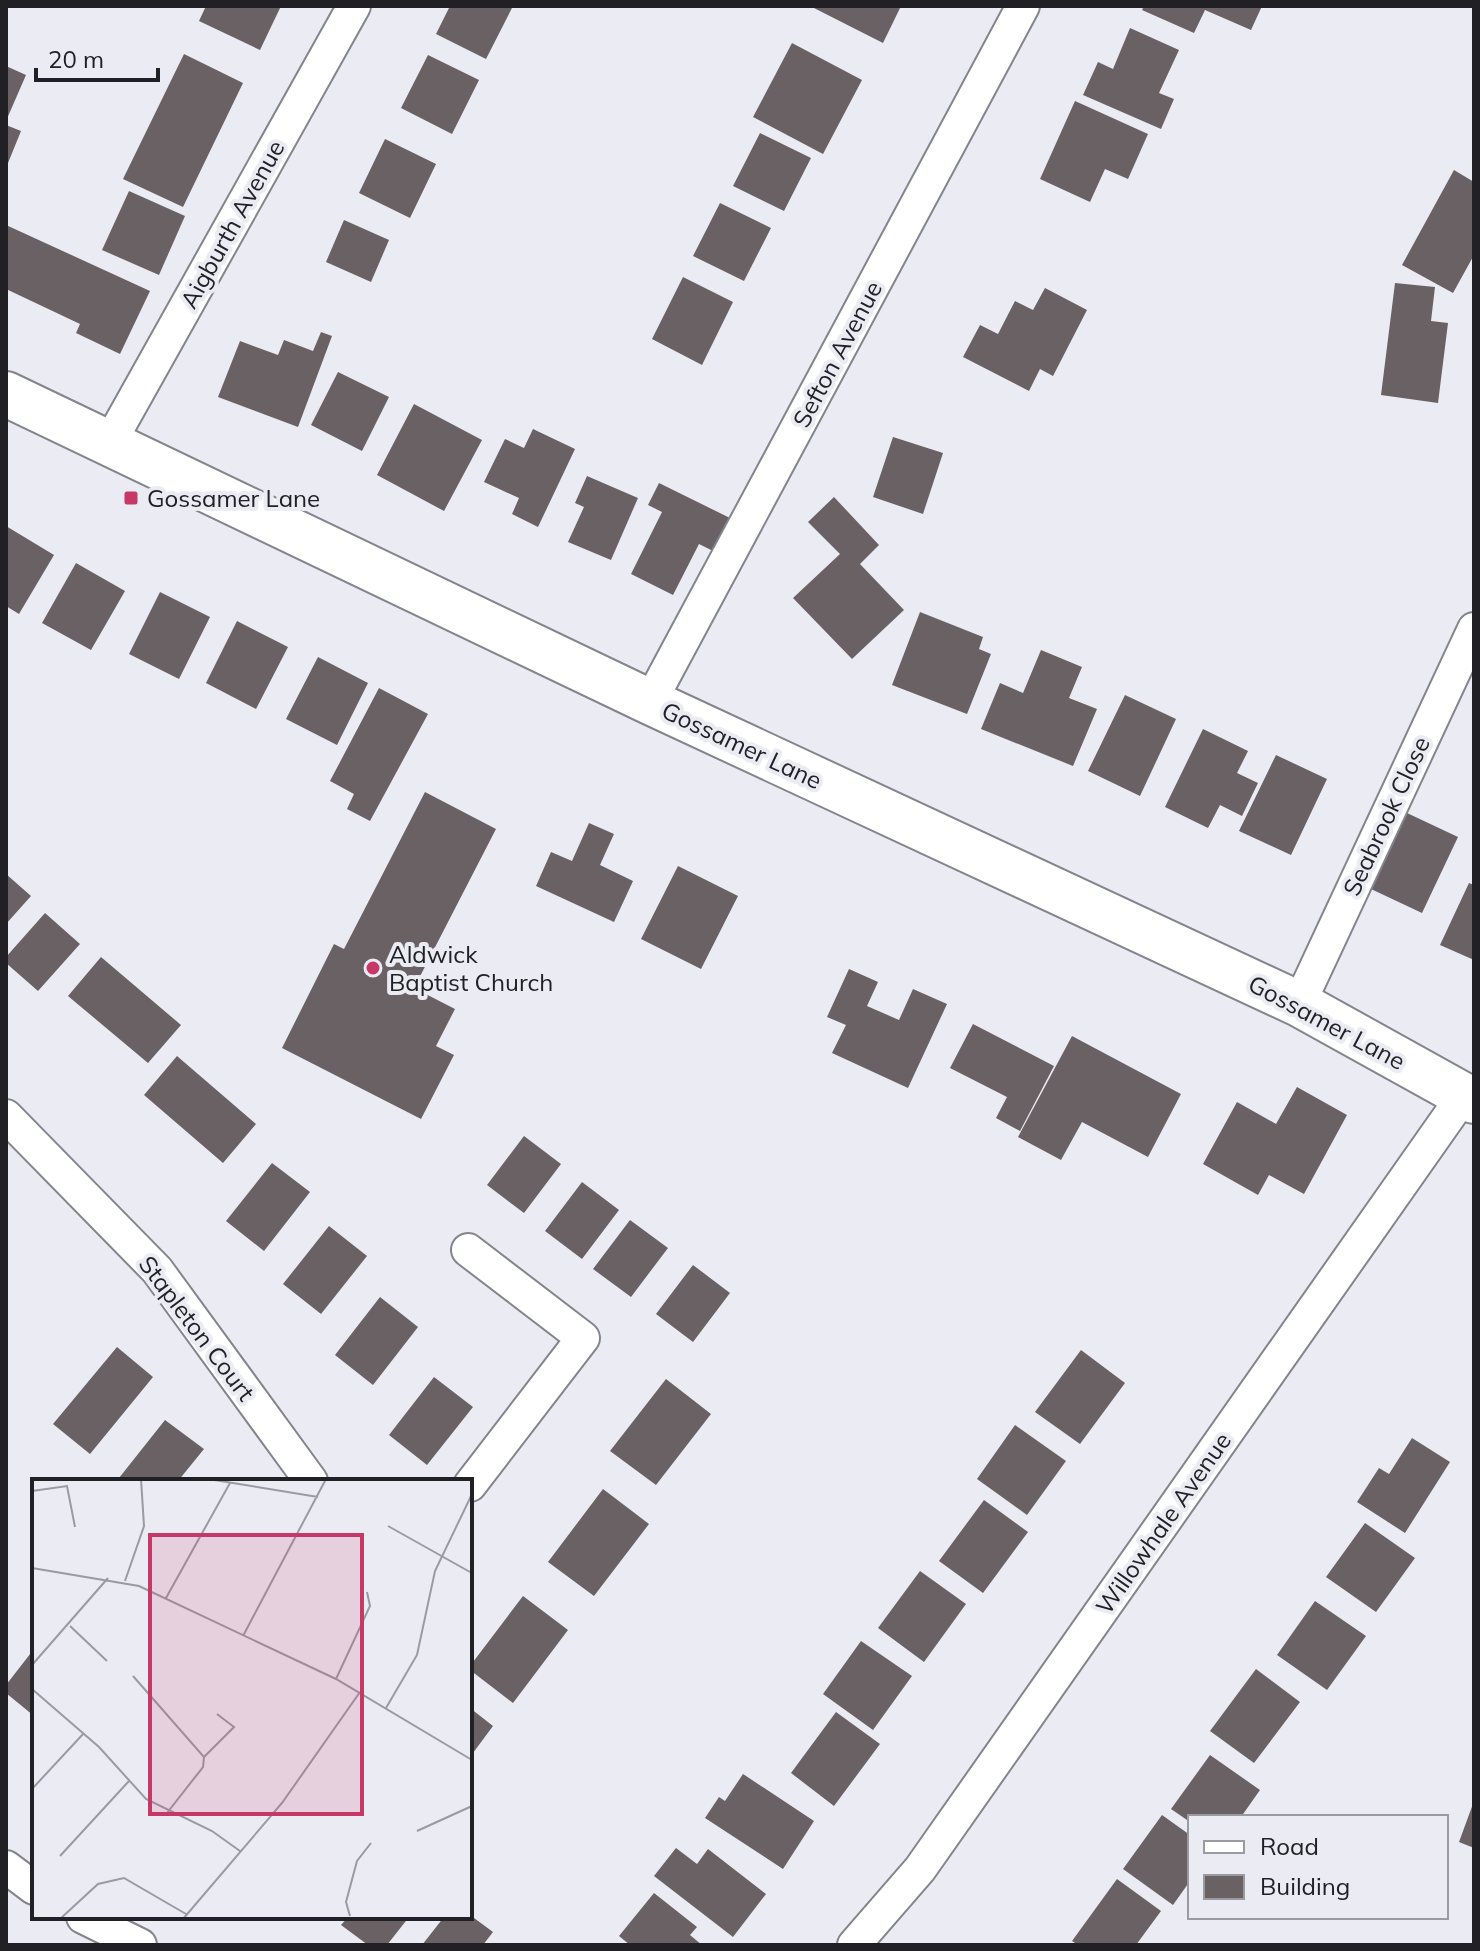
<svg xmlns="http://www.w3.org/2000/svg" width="1480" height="1951" font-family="Mulish,sans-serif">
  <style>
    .building { fill: #6a6164 }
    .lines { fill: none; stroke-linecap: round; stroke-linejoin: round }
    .street-casing { stroke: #83848c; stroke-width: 36 }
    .secondary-casing { stroke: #83848c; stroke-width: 48 }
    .street { stroke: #fff; stroke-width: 32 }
    .secondary { stroke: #fff; stroke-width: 44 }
    .poi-dot { fill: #c63865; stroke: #ebebf4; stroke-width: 3 }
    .labels { text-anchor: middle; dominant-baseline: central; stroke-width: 8; stroke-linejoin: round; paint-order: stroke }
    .street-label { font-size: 24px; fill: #212125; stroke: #ebebf4 }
    .poi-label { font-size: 24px; fill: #212125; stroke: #ebebf4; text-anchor: start }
    .inset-road { fill: none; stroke: #9a9aa1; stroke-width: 2 }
    .view { fill: #c63865; fill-opacity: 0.15; stroke: #c63865; stroke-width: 4 }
    .inset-edge { fill: none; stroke: #212125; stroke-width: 4 }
  </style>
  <rect width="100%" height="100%" fill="#ebebf4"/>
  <path class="building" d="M 206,6 L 281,6 L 260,50 L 199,21 Z
    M 450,6 L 513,6 L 486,59 L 436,34 Z
    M 810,6 L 901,6 L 883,43 Z
    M 1144,6 L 1262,6 L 1251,30 L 1205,10 L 1194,33 L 1142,10 Z
    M 1130,28 L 1179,50 L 1159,93 L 1174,99 L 1161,129 L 1083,95 L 1098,62 L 1113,69 Z
    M 792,43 L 862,80 L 823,154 L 753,117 Z
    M 184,54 L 243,83 L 183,207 L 123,179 Z
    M 428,55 L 479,80 L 452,134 L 401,108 Z
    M 6,66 L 26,75 L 6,121 Z
    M 1075,101 L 1148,134 L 1128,179 L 1105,169 L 1090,202 L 1040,179 Z
    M 6,125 L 21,131 L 6,168 Z
    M 760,133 L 811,158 L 784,211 L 733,186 Z
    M 385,139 L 436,164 L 410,218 L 359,193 Z
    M 1454,170 L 1474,182 L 1474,255 L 1453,293 L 1402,265 Z
    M 129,191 L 185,216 L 159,275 L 102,250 Z
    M 720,203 L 771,228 L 744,281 L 693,256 Z
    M 344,220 L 389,240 L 371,282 L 326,262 Z
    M 6,225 L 150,291 L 120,354 L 76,333 L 80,324 L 6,289 Z
    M 683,277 L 733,302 L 702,365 L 652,339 Z
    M 1395,283 L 1435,287 L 1431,321 L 1448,323 L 1438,403 L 1381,395 Z
    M 1045,288 L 1087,310 L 1053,376 L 1040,369 L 1029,391 L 963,357 L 980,325 L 998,334 L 1015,301 L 1033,310 Z
    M 321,332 L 332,336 L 298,427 L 218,397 L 240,341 L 278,355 L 284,340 L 313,351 Z
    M 338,372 L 389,397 L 362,451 L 311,425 Z
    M 414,404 L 482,440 L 444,511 L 377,475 Z
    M 533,429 L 575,449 L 538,527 L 512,514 L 519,498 L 484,482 L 505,439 L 524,448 Z
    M 893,437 L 943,453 L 923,514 L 873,497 Z
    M 587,476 L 638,498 L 611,560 L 568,542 L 584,507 L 575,503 Z
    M 659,483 L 730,518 L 713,551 L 699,544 L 673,595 L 631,574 L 662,512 L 648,505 Z
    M 834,497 L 879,545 L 860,564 L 904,610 L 852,659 L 793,598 L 840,554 L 808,522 Z
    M 6,526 L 54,555 L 19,614 L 6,606 Z
    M 76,563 L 125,591 L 91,650 L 42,623 Z
    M 160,592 L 210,617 L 179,679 L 129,654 Z
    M 920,612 L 983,637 L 979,649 L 991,654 L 967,714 L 892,685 Z
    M 237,621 L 288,647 L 256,709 L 206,683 Z
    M 1041,650 L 1082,667 L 1069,698 L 1097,709 L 1073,766 L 981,729 L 1000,683 L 1023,693 Z
    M 318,657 L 368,683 L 337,745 L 286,719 Z
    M 379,688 L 428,714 L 370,821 L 347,809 L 354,794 L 330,781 Z
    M 1125,695 L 1176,719 L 1140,796 L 1088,771 Z
    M 1203,729 L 1248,751 L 1237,773 L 1258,783 L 1242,816 L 1220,805 L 1208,828 L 1165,807 Z
    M 1276,755 L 1327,779 L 1291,855 L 1239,831 Z
    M 425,792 L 496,829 L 414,988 L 455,1009 L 436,1046 L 454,1055 L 421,1119 L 282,1048 L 334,944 L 344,949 Z
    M 1407,813 L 1458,837 L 1422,913 L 1371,889 Z
    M 589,823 L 614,834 L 600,865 L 633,881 L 614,922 L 536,886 L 551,852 L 572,861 Z
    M 678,866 L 738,896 L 701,969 L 641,939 Z
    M 6,874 L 31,896 L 6,924 Z
    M 1469,883 L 1474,885 L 1474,960 L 1440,945 Z
    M 45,913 L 80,944 L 38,991 L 6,963 L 6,957 Z
    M 101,957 L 181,1025 L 148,1063 L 68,996 Z
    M 849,969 L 878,982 L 867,1006 L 899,1020 L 913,989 L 947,1004 L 908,1088 L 832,1053 L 846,1025 L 827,1017 Z
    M 973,1024 L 1054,1066 L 1020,1131 L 996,1118 L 1007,1097 L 950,1068 Z
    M 1072,1036 L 1181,1094 L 1148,1157 L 1082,1122 L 1061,1160 L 1018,1137 Z
    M 177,1056 L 256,1124 L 223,1163 L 144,1095 Z
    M 1297,1087 L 1347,1115 L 1304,1194 L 1269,1175 L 1258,1195 L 1203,1164 L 1237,1102 L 1276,1124 Z
    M 524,1136 L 561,1164 L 524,1213 L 487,1185 Z
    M 272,1163 L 310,1192 L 264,1251 L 226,1221 Z
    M 582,1182 L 619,1210 L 582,1259 L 545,1231 Z
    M 630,1220 L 668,1248 L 631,1297 L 593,1269 Z
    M 329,1226 L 367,1256 L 321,1314 L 283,1284 Z
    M 693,1265 L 730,1293 L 693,1342 L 656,1314 Z
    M 380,1297 L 418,1327 L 373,1385 L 335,1355 Z
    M 117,1347 L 153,1377 L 90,1454 L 53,1424 Z
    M 1081,1350 L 1125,1383 L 1080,1444 L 1035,1412 Z
    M 434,1377 L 473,1407 L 427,1465 L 389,1435 Z
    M 666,1379 L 711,1414 L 656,1485 L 610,1451 Z
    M 165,1420 L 204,1449 L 178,1481 L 124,1481 L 119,1478 Z
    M 1015,1425 L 1066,1461 L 1027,1515 L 977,1479 Z
    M 1412,1438 L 1450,1462 L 1405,1533 L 1357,1502 L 1379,1468 L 1389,1474 Z
    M 603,1489 L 649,1524 L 594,1596 L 548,1562 Z
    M 984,1500 L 1028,1532 L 983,1593 L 939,1561 Z
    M 1365,1523 L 1415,1558 L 1376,1612 L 1326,1577 Z
    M 920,1571 L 966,1604 L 924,1662 L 878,1628 Z
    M 523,1596 L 568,1630 L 513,1703 L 470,1670 L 470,1666 Z
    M 1315,1601 L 1366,1636 L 1327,1690 L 1277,1655 Z
    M 861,1641 L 912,1676 L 873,1730 L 823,1694 Z
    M 34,1649 L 34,1716 L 6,1693 L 6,1685 Z
    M 1256,1669 L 1300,1702 L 1254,1763 L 1210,1731 Z
    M 470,1708 L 493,1726 L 470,1757 Z
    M 836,1712 L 880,1744 L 834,1806 L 791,1773 Z
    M 1210,1755 L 1260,1790 L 1241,1817 L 1190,1817 L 1190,1822 L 1171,1809 Z
    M 743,1774 L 814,1821 L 783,1869 L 705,1818 L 719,1797 L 725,1801 Z
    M 1474,1801 L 1474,1848 L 1459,1842 Z
    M 1162,1815 L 1190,1835 L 1190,1881 L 1173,1905 L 1123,1869 Z
    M 676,1848 L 697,1864 L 708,1849 L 766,1894 L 733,1937 L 654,1876 Z
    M 1117,1879 L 1161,1911 L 1136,1945 L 1078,1945 L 1072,1941 Z
    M 654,1893 L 697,1927 L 690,1935 L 702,1945 L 630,1945 L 619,1936 Z
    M 470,1915 L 493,1932 L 483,1945 L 422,1945 L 444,1917 L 470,1917 Z
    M 348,1917 L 409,1917 L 387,1945 L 368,1945 L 341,1925 Z"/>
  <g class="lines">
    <defs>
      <path id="street" d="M 110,442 L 354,6
        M 650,702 L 1023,6
        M 1299,1004 L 1474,629
        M 6,1116 L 157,1270 L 311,1481
        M 468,1250 L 583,1338 L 470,1485
        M 6,1867 L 34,1888
        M 83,1917 L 140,1945
        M 854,1945 L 920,1869 L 1464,1095"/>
      <path id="secondary" d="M 6,394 L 650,702 L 1299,1004 L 1474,1101"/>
    </defs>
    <use href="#street" class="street-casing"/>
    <use href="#secondary" class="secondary-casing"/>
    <use href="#street" class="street"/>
    <use href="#secondary" class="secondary"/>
  </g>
  <g class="poi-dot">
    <rect x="123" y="490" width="16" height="16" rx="4"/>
    <circle cx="373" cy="968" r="8"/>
  </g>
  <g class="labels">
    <g class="street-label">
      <text transform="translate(232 224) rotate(-61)">Aigburth Avenue</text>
      <text transform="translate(837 354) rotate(-62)">Sefton Avenue</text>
      <text transform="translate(742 745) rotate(25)">Gossamer Lane</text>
      <text transform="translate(1386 816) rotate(-65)">Seabrook Close</text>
      <text transform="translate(1327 1022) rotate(28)">Gossamer Lane</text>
      <text transform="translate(197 1328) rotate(53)">Stapleton Court</text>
      <text transform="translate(1163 1523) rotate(-55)">Willowhale Avenue</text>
    </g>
    <g class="poi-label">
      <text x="147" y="498">Gossamer Lane</text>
      <text x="389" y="954">Aldwick<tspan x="389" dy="28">Baptist Church</tspan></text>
    </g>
  </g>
  <g transform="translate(32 1479)">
    <rect width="440" height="440" fill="#ebebf4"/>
    <path class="inset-road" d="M 176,0 L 286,18M 0,12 L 35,7 L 43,48M 356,47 L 438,93M 0,89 L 107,107 L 304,200 L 440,281M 93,102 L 112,47 L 109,0M 134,119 L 198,4M 38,147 L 75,182M 211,157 L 294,0M 0,186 L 76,99M 101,197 L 172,278 L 171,288 L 135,334M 304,200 L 338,127 L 335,113M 0,210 L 67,268 L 114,320 L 180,352 L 208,372M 354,229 L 385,176 L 403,92 L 440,15M 172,278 L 202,248 L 185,235M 0,310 L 52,254M 385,352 L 440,327M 28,377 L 97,302M 318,437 L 314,423 L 325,382 L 339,364M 28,440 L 66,405 L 92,399 L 154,435M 151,440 L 250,324 L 328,213M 313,440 L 354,440"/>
    <path class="view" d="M 118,56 L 330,56 L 330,335 L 118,335 Z"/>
    <rect width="440" height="440" class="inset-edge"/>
  </g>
  <rect width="1480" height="1951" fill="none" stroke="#212125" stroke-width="16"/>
  <rect x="1188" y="1815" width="260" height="104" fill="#ebebf4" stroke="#9a9aa1" stroke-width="2"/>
  <rect x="1204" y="1841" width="40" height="12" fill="#ffffff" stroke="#9a9aa1" stroke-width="2"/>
  <text x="1260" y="1855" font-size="24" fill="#212125">Road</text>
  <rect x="1204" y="1875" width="40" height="24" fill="#6a6164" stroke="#9a9aa1" stroke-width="2"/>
  <text x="1260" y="1895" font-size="24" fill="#212125">Building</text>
  <path d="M36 68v12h122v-12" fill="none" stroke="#212125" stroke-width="4"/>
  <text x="48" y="68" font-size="24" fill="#212125" stroke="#ebebf4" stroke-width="6" paint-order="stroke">20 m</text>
</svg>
